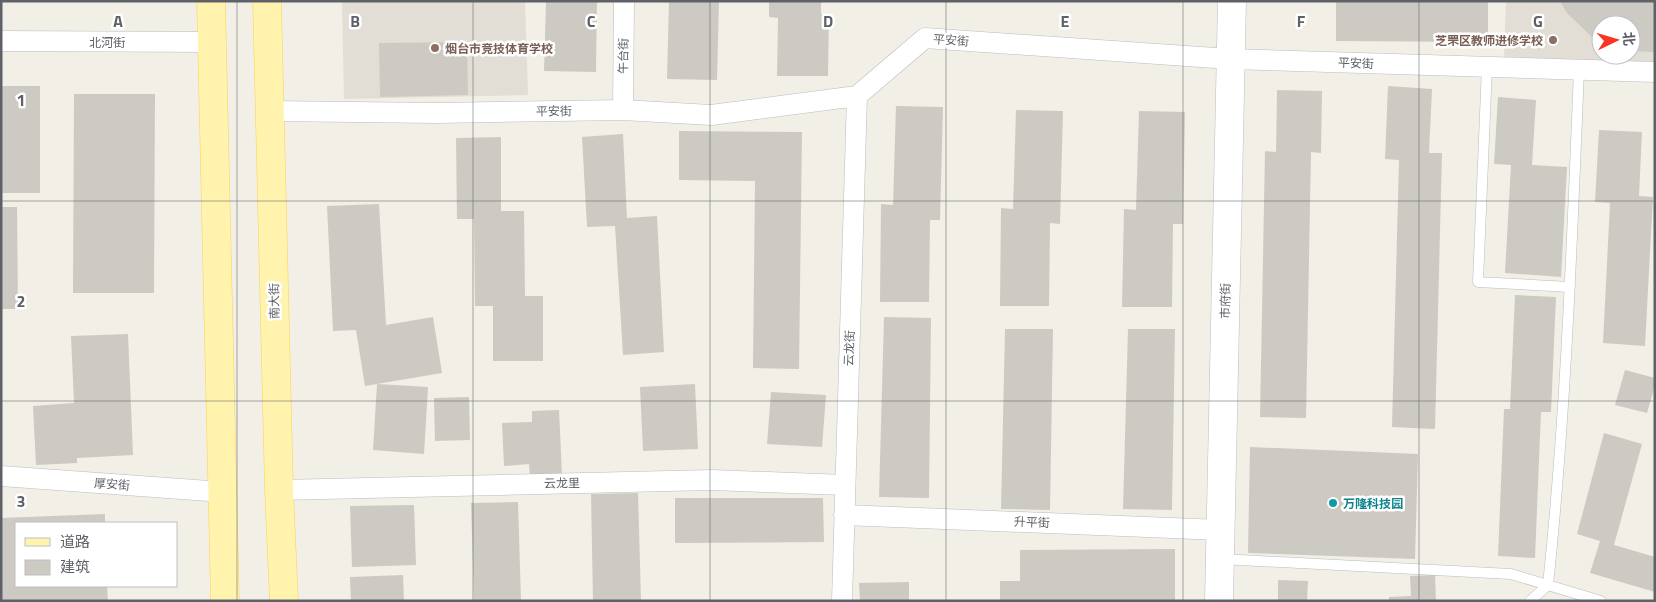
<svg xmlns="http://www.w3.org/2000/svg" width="1656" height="602" font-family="'Titillium Web','Noto Sans SC',sans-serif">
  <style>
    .education { fill: #e2ded5; fill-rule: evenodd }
    .building { fill: #cdcac3 }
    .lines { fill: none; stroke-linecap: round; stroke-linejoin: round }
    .lane-casing { stroke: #b9bcc1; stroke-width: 11 }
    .street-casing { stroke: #b9bcc1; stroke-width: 21 }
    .secondary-casing { stroke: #babdc3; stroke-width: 29 }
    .primary-casing { stroke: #ffd052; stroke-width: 29 }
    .lane { stroke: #fff; stroke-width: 10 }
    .street { stroke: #fff; stroke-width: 20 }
    .secondary { stroke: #fff; stroke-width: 28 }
    .primary { stroke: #fff3ae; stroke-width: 28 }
    .grid { fill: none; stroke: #5e6268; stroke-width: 1; stroke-opacity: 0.55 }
    .education-dot { fill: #8d6e63; stroke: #fff; stroke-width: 2 }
    .culture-dot { fill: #0f9aa8; stroke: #fff; stroke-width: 2 }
    .labels { text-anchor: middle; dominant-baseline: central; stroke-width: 5; stroke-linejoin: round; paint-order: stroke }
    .street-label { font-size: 12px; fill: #5e6268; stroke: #fff }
    .education-label { font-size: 12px; font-weight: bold; fill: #785e54; stroke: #fff; text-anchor: end }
    .culture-label { font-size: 12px; font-weight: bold; fill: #0d838f; stroke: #fff; text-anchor: start }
    .grid-label { font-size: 16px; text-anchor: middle; font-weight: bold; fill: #5e6268; stroke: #fff; stroke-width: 5; stroke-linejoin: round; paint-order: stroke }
  </style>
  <rect width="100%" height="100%" fill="#f1efe6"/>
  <path class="education" d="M 342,1 L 525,1 L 528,95 L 344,99 Z
    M 1506,1 L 1655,1 L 1655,62 L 1504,57 ZM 1601,25 L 1631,25 L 1631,55 L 1601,55 Z"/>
  <path class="building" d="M 546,1 L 597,1 L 596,72 L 544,71 Z
    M 669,1 L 719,1 L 717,80 L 667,79 Z
    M 769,1 L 821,1 L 821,14 L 829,14 L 828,76 L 777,76 L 778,18 L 769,17 Z
    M 1336,1 L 1488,1 L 1488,42 L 1336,41 Z
    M 1560,1 L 1655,1 L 1655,52 L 1631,51 L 1631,25 L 1601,25 L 1601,44 L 1598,43 L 1567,13 Z
    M 467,42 L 468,95 L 380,97 L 379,43 Z
    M 1,86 L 40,86 L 40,193 L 1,193 Z
    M 1388,86 L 1432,89 L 1429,153 L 1442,153 L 1435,429 L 1392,427 L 1399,160 L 1385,159 Z
    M 1277,90 L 1322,91 L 1321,153 L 1311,152 L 1306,418 L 1260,417 L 1265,151 L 1276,152 Z
    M 74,94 L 155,94 L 154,293 L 73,293 Z
    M 1498,97 L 1536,100 L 1532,165 L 1567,167 L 1561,277 L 1505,273 L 1511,165 L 1494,164 Z
    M 896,106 L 943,107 L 940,220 L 930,220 L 929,302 L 880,302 L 881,204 L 893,205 Z
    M 1016,110 L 1063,111 L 1060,224 L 1050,223 L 1049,306 L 1000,306 L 1001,208 L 1013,209 Z
    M 1139,111 L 1185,112 L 1183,224 L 1173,224 L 1172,307 L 1122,307 L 1124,209 L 1136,210 Z
    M 1599,130 L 1642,132 L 1639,196 L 1653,197 L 1645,346 L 1603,343 L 1610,203 L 1595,202 Z
    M 679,131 L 802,132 L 799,369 L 753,368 L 755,181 L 679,180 Z
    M 623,134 L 627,218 L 657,216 L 664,352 L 623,355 L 615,226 L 587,227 L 582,137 Z
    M 501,137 L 501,211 L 524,211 L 525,296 L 543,296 L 543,361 L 493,361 L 493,306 L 475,306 L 474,219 L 457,219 L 456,138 Z
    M 379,204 L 386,325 L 433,317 L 442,373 L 365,386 L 356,330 L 333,331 L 327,206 Z
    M 1,207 L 17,207 L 18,309 L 1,309 Z
    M 1515,295 L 1556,297 L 1551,412 L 1541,412 L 1535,558 L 1498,556 L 1504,409 L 1510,409 Z
    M 884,317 L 931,318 L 929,498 L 879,497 Z
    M 1005,329 L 1053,329 L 1050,510 L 1001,509 Z
    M 1128,329 L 1175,329 L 1172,510 L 1123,509 Z
    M 128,334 L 133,455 L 77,458 L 77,463 L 36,465 L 33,406 L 74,403 L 71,336 Z
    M 1625,370 L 1655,378 L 1655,385 L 1647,413 L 1615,405 Z
    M 377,384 L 428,387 L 424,454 L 373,450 Z
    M 695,384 L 698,449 L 643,451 L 640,387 Z
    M 771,392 L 826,395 L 822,447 L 767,444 Z
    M 469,397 L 470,440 L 435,441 L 434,398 Z
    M 559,410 L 562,475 L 530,477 L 529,464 L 504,466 L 502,423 L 532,422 L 532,411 Z
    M 1604,433 L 1642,444 L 1614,545 L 1655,557 L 1655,592 L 1590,573 L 1600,541 L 1577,534 Z
    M 1250,447 L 1418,454 L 1415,559 L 1248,553 Z
    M 638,493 L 641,601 L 593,601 L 591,494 Z
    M 675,498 L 823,498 L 824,542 L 675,543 Z
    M 518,502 L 521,601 L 474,601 L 471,503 Z
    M 414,505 L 416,565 L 352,567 L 350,506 Z
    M 105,514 L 105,523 L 16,523 L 16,586 L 107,586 L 108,601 L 1,601 L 1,518 Z
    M 1175,549 L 1175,601 L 1000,601 L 1000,581 L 1020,581 L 1020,550 Z
    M 403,575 L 404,601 L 351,601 L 350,577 Z
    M 1435,575 L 1436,601 L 1389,601 L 1389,597 L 1411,596 L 1410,576 Z
    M 1278,580 L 1308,581 L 1307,601 L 1278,601 Z
    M 909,582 L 909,601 L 860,601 L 859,583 Z"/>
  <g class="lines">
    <defs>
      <path id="lane" d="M 1487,67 L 1478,282 L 1570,287
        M 1221,559 L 1511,574 L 1601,601
        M 1530,601 L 1548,585 C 1566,414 1572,241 1579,70"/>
      <path id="street" d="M 1,41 L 213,42
        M 623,110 L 624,1
        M 270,111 L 436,113 L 623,110 L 711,115 L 857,96 L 925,38 L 1230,59 L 1655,72
        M 1,476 L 223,492
        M 279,490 L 712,480 L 845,485
        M 844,515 L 1221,530
        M 842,601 L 857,96"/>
      <path id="secondary" d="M 1219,601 L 1232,1"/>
      <path id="primary" d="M 211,1 L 225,601
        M 267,1 L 279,490 L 284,601"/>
    </defs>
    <use href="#lane" class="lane-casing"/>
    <use href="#street" class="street-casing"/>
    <use href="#secondary" class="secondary-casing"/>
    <use href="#primary" class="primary-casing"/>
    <use href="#lane" class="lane"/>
    <use href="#street" class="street"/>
    <use href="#secondary" class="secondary"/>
    <use href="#primary" class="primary"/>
  </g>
  <path class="grid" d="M 237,1 L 237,601M 473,1 L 473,601M 710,1 L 710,601M 946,1 L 946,601M 1183,1 L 1183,601M 1419,1 L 1419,601M 1,201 L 1655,201M 1,401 L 1655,401"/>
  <g class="education-dot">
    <circle cx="1553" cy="40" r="5"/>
    <circle cx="435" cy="48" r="5"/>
  </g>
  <circle class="culture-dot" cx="1333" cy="503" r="5"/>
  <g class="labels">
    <g class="street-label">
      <text transform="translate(951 40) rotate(4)">平安街</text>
      <text x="107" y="42">北河街</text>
      <text transform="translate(623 56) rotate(-89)">午台街</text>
      <text transform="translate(1356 63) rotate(2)">平安街</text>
      <text transform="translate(554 111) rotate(-1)">平安街</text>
      <text transform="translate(274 301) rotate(-91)">南大街</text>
      <text transform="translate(1225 301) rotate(-89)">市府街</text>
      <text transform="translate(849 348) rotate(-88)">云龙街</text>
      <text transform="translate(562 483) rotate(-1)">云龙里</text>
      <text transform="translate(112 484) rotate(4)">厚安街</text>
      <text transform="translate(1032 522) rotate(2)">升平街</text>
    </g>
    <g class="education-label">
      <text x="1543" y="40">芝罘区教师进修学校</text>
      <text x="445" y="48" text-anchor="start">烟台市竞技体育学校</text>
    </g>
    <g class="culture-label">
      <text x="1343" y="503">万隆科技园</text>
    </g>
  </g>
  <g class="grid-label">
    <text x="118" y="27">A</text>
    <text x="355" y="27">B</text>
    <text x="591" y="27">C</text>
    <text x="828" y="27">D</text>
    <text x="1065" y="27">E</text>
    <text x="1301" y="27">F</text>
    <text x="1538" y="27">G</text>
    <text x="21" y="106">1</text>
    <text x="21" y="307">2</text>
    <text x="21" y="507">3</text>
  </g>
  <rect width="1656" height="602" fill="none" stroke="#5e6268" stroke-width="5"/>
  <rect x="15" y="522" width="162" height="65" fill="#ffffff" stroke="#bfc0c3"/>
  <rect x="25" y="538" width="25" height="8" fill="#fff3ae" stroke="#bfc0c3"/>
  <text x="60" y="547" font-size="15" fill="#5e6268">道路</text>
  <rect x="25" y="560" width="25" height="15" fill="#cdcac3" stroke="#bfc0c3"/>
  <text x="60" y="572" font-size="15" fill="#5e6268">建筑</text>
  <g transform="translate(1616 40) rotate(85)"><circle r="24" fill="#ffffff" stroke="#bfc0c3"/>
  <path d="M0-4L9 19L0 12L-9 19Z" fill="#fa3623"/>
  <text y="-8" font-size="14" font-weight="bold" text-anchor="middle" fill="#5e6268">北</text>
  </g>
</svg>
